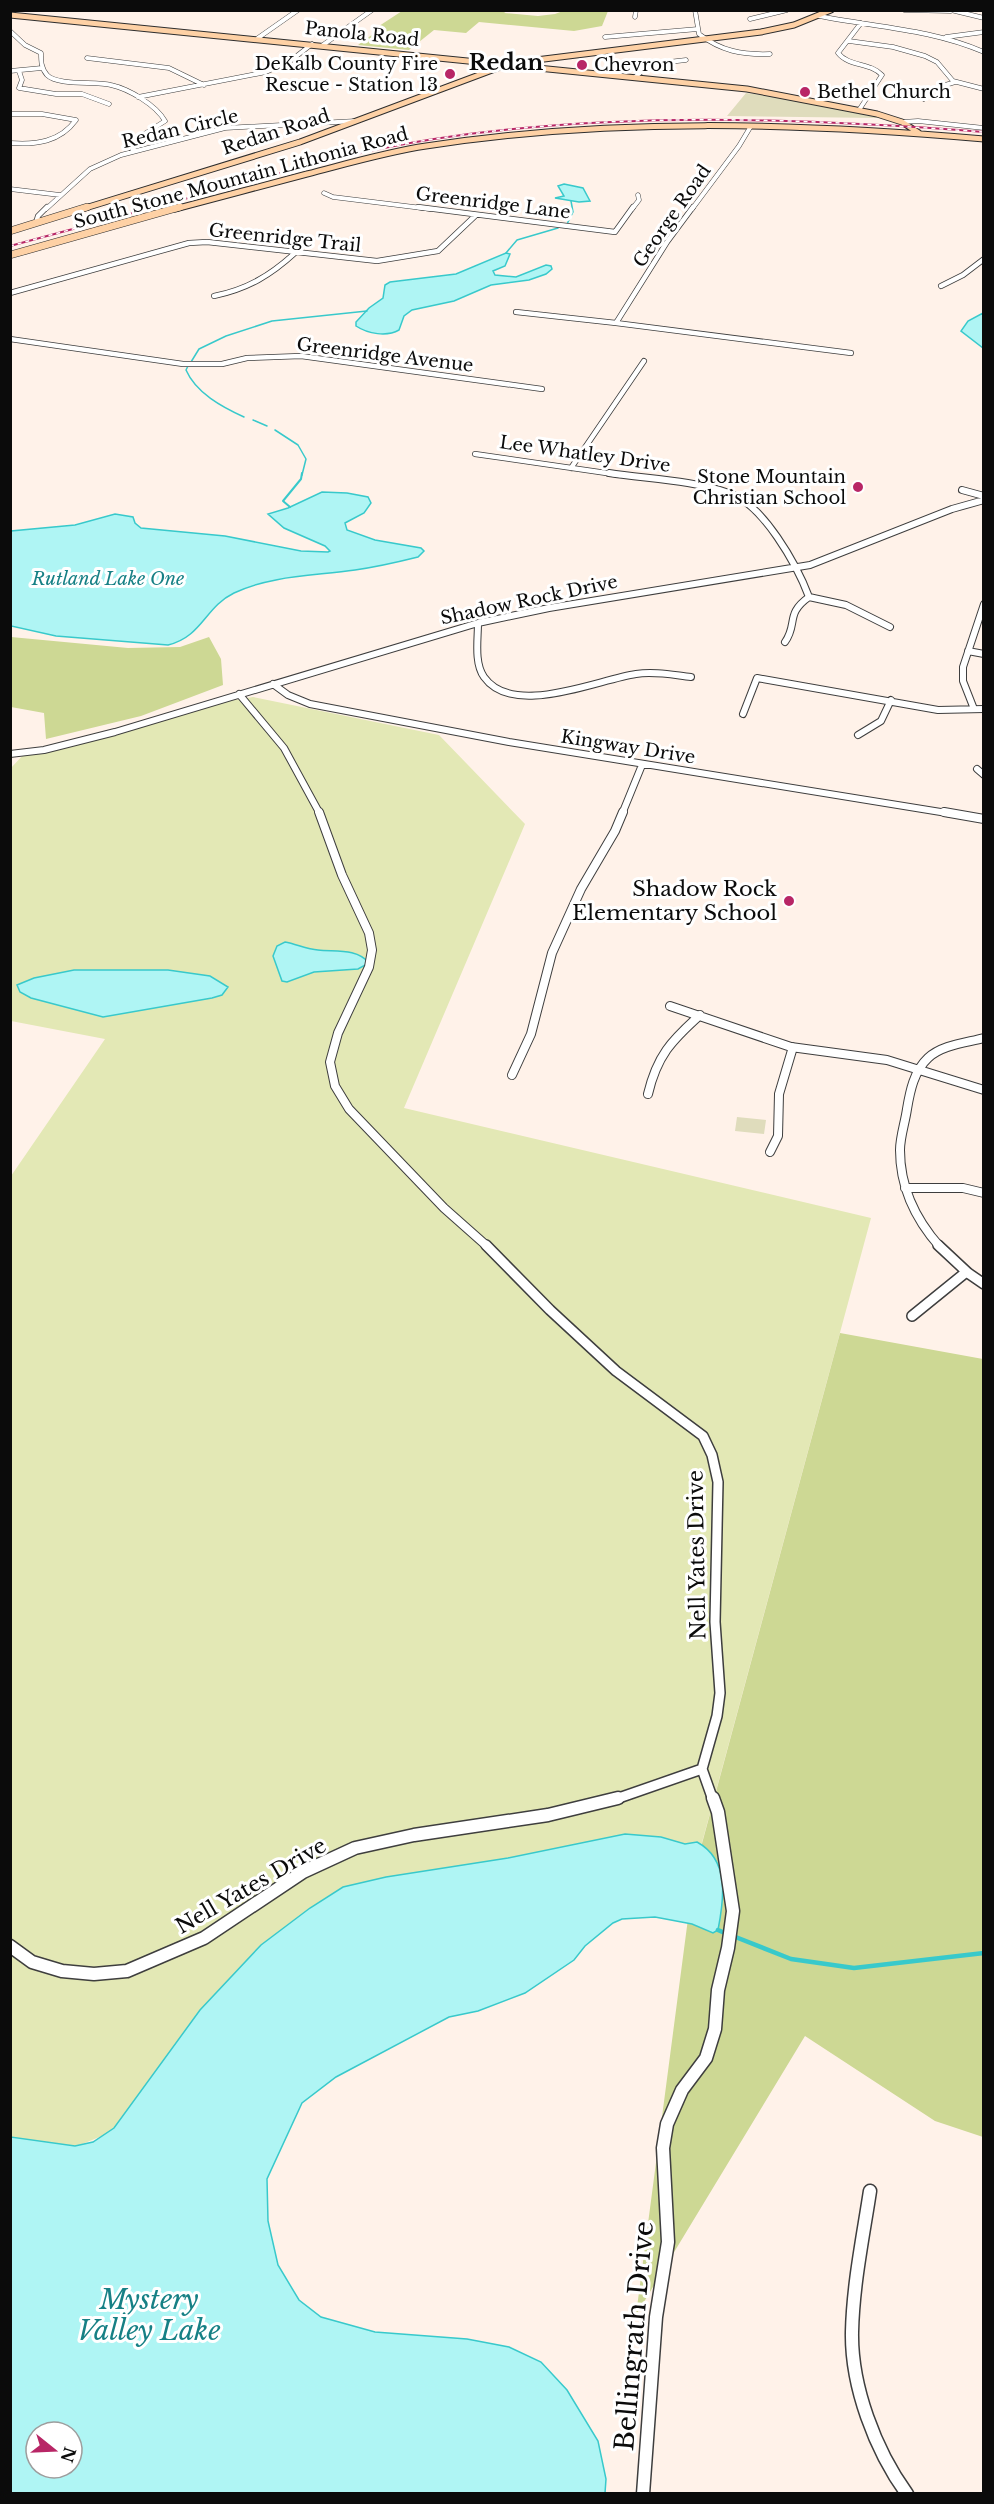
<svg xmlns="http://www.w3.org/2000/svg" width="994" height="2504" font-family="'Libre Baskerville',serif">
  <style>
    .green { fill: #e3e8b5 }
    .forest { fill: #cdd894 }
    .cemetery { fill: #dfdcbc }
    .water { fill: #aff5f4; stroke: #38c9cb; stroke-width: 1.5; fill-rule: evenodd }
    .lines { fill: none; stroke-linecap: round; stroke-linejoin: round }
    .stream-far2 { stroke: #38c9cb; stroke-width: 1.5 }
    .stream-far1 { stroke: #38c9cb; stroke-width: 2 }
    .stream { stroke: #38c9cb; stroke-width: 4.5 }
    .street-far5-casing { stroke: #3e3e3e; stroke-width: 5 }
    .street-far4-casing { stroke: #3e3e3e; stroke-width: 6 }
    .street-far3-casing { stroke: #3e3e3e; stroke-width: 8 }
    .street-far2-casing { stroke: #3e3e3e; stroke-width: 10 }
    .street-far1-casing { stroke: #3e3e3e; stroke-width: 12 }
    .street-casing { stroke: #3e3e3e; stroke-width: 15 }
    .secondary-far1-casing { stroke: #2d2d2d; stroke-width: 7 }
    .secondary-casing { stroke: #2d2d2d; stroke-width: 8 }
    .street-far5 { stroke: #fff; stroke-width: 4 }
    .street-far4 { stroke: #fff; stroke-width: 4.5 }
    .street-far3 { stroke: #fff; stroke-width: 6 }
    .street-far2 { stroke: #fff; stroke-width: 8 }
    .street-far1 { stroke: #fff; stroke-width: 9 }
    .street { stroke: #fff; stroke-width: 12 }
    .secondary-far1 { stroke: #fed1a5; stroke-width: 5 }
    .secondary { stroke: #fed1a5; stroke-width: 7 }
    .rail-casing { stroke: #b82666; stroke-width: 2 }
    .rail { stroke: #fff; stroke-width: 1.5; stroke-dasharray: 4; stroke-linecap: butt }
    .poi-dot { fill: #b82666; stroke: #fff; stroke-width: 2 }
    .labels { text-anchor: middle; dominant-baseline: central; stroke-width: 6; stroke-linejoin: round; paint-order: stroke }
    .far-street-label { font-size: 18px; fill: #0b0b0b; stroke: #fff }
    .far-poi-label { font-size: 18px; fill: #0b0b0b; stroke: #fff; text-anchor: end }
    .far-water-label { font-size: 18px; font-style: italic; fill: #168085; stroke: #fff }
    .poi-label { font-size: 21px; fill: #0b0b0b; stroke: #fff; text-anchor: end }
    .street-label { font-size: 21px; fill: #0b0b0b; stroke: #fff }
    .far-district-label { font-size: 22px; font-weight: bold; fill: #0b0b0b; stroke: #fff }
    .near-street-label { font-size: 26px; fill: #0b0b0b; stroke: #fff }
    .near-water-label { font-size: 27px; font-style: italic; fill: #168085; stroke: #fff }
  </style>
  <rect width="100%" height="100%" fill="#fff2e9"/>
  <path class="green" d="M 253,697 L 439,735 L 525,824 L 404,1108 L 871,1218 L 694,1872 L 141,2120 L 21,2169 L 10,2169 L 11,1176 L 105,1039 L 11,1021 L 10,769 L 26,752 L 90,737 L 209,704 Z"/>
  <path class="forest" d="M 507,11 L 504,13 L 538,16 L 555,14 L 563,11 L 608,11 L 602,26 L 574,31 L 479,22 L 466,33 L 434,30 L 409,50 L 358,45 L 373,34 L 376,28 L 402,11 Z
    M 11,637 L 128,648 L 180,647 L 209,637 L 221,659 L 223,685 L 141,716 L 46,739 L 44,713 L 11,707 Z
    M 840,1333 L 983,1359 L 983,2137 L 935,2121 L 805,2036 L 636,2315 L 694,1873 Z"/>
  <path class="cemetery" d="M 746,93 L 792,99 L 879,118 L 727,116 Z
    M 737,1117 L 766,1120 L 764,1134 L 735,1131 Z"/>
  <path class="water" d="M 564,184 L 583,188 L 590,201 L 579,202 L 555,198 L 564,196 L 558,186 Z
    M 506,253 L 510,254 L 505,266 L 493,271 L 495,275 L 516,277 L 546,265 L 551,266 L 552,269 L 546,274 L 529,280 L 491,285 L 454,301 L 412,310 L 404,316 L 399,330 C 387,337 368,334 356,326 L 356,322 L 369,308 L 383,298 L 385,285 L 390,282 L 456,274 Z
    M 983,313 L 983,348 L 961,331 L 968,321 Z
    M 322,492 L 347,493 L 368,497 L 371,503 L 364,513 L 345,523 L 347,530 L 375,540 L 421,548 L 424,551 L 418,557 C 398,562 376,567 355,570 C 315,576 272,575 234,593 C 205,607 202,637 168,645 L 56,636 L 11,626 L 11,531 L 75,525 L 115,514 L 133,517 L 135,523 L 141,528 L 225,536 L 301,551 L 328,552 L 330,551 L 325,546 L 284,528 L 268,514 L 288,508 Z
    M 285,942 C 296,944 307,949 318,950 C 335,952 357,948 369,963 L 358,969 L 314,972 L 287,982 L 282,981 L 273,956 L 277,946 Z
    M 74,970 L 168,970 L 210,976 L 228,987 L 222,995 L 212,998 L 103,1017 L 31,998 L 20,992 L 17,985 L 34,978 Z
    M 625,1834 L 661,1837 L 685,1844 L 697,1842 C 730,1860 724,1899 718,1930 L 713,1933 L 692,1924 L 655,1917 L 622,1919 L 613,1923 L 585,1946 L 574,1960 L 525,1993 L 478,2011 L 449,2017 L 336,2077 L 302,2103 L 267,2179 L 268,2221 L 278,2265 L 299,2300 L 321,2317 L 375,2332 L 467,2339 L 509,2347 L 541,2362 L 567,2390 L 598,2441 L 606,2479 L 605,2493 L 11,2494 L 11,2137 L 75,2146 L 93,2142 L 114,2128 L 200,2010 L 261,1945 L 310,1908 L 343,1887 L 386,1877 L 508,1858 ZM 36,2432 L 72,2432 L 72,2468 L 36,2468 Z"/>
  <g class="lines">
    <path class="stream-far2" d="M 567,224 L 573,212 L 571,201
      M 506,253 L 517,240 L 558,228
      M 191,362 L 199,349 L 226,336 L 272,321 L 367,311
      M 188,366 L 186,370 C 196,393 222,407 244,417
      M 253,420 L 267,426
      M 275,430 L 298,445 L 306,459 L 302,475"/>
    <path class="stream-far1" d="M 290,507 L 283,501 L 301,479 L 302,473"/>
    <path class="stream" d="M 718,1930 L 727,1934
      M 733,1936 L 791,1959 L 854,1968 L 984,1953"/>
    <defs>
      <path id="street-far5" d="M 695,10 L 699,34 C 721,51 742,55 770,54
        M 904,10 L 951,11
        M 951,10 L 984,18
        M 819,16 C 875,27 931,29 984,52
        M 635,17 L 636,10
        M 750,19 L 787,10
        M 10,31 L 25,45 L 41,53 C 41,61 41,68 47,75 C 58,86 95,81 111,85 C 129,89 156,105 165,121 L 138,138 L 132,152
        M 605,37 L 698,29
        M 946,37 L 984,32
        M 258,38 L 298,10
        M 849,41 L 893,47 L 925,56 L 937,62 L 953,81 L 984,89
        M 323,45 L 372,10
        M 87,58 L 169,68 L 204,85
        M 10,71 L 42,68
        M 19,71 L 22,80 L 19,88 L 56,94 L 82,94 L 109,104
        M 635,77 L 651,64 L 686,60
        M 138,97 L 266,72 L 289,62 L 312,44
        M 924,99 L 936,88 L 955,82
        M 859,110 L 882,75 C 870,62 849,67 838,53 L 861,23
        M 10,114 L 42,114 L 76,120 C 60,142 36,145 10,143
        M 902,122 L 918,121 L 984,128
        M 10,189 L 60,195
        M 324,193 L 333,197 L 430,209
        M 46,209 L 90,169 L 121,155 L 225,128 L 356,121
        M 632,209 L 639,200 L 638,195
        M 692,209 L 739,146 L 751,126"/>
      <path id="street-far4" d="M 418,207 L 615,232 L 633,207
        M 36,223 L 38,216 L 47,207
        M 941,286 L 963,275 L 984,259
        M 10,293 L 189,243 L 207,242 L 377,261 L 438,251 L 476,215
        M 214,296 C 248,289 271,275 296,252
        M 516,312 L 616,323 L 667,242 L 693,207
        M 616,323 L 851,353
        M 10,339 L 183,364 L 222,364 L 247,358 L 301,356 L 542,389
        M 475,454 L 620,475
        M 571,468 L 644,361"/>
      <path id="street-far3" d="M 609,473 C 648,479 691,480 729,493 C 763,504 797,565 809,597 L 846,605 L 890,627
        M 962,490 L 984,496
        M 478,623 C 478,639 474,663 484,677 C 513,718 596,680 636,674 C 654,671 673,675 691,677
        M 785,642 C 798,624 785,614 809,597
        M 968,651 L 984,654
        M 273,684 L 288,695 L 310,704 L 509,742 L 953,814
        M 239,694 L 284,748 L 320,814
        M 974,709 L 963,681 L 963,667 L 984,604
        M 743,714 L 757,678 L 938,710 L 984,709
        M 858,735 L 881,721 L 891,700
        M 10,754 L 44,750 L 115,732 L 478,623 L 549,608 L 810,565 L 952,509 L 984,500
        M 977,769 L 984,775
        M 622,814 L 642,765"/>
      <path id="street-far2" d="M 319,812 L 342,875 L 369,933 L 372,950 L 369,967 L 338,1033 L 330,1062 L 335,1086 L 349,1109 L 444,1208 L 488,1247
        M 944,812 L 984,819
        M 670,1006 L 791,1047 L 887,1060 L 984,1090
        M 512,1075 L 531,1034 L 552,953 L 581,889 L 615,831 L 623,812
        M 648,1094 C 657,1056 671,1041 700,1015
        M 770,1152 L 778,1136 L 779,1094 L 793,1047
        M 905,1188 L 963,1188 L 984,1193
        M 940,1247 C 916,1220 900,1187 900,1150 C 900,1137 905,1123 907,1109 C 910,1091 914,1071 928,1058 C 942,1045 965,1043 984,1038"/>
      <path id="street-far1" d="M 486,1245 L 550,1310 L 616,1371 L 703,1436 L 712,1455 L 718,1482 L 715,1622 L 720,1693 L 717,1716 L 702,1769 L 613,1800
        M 938,1245 L 968,1273 L 984,1284
        M 912,1316 L 965,1273
        M 702,1769 L 713,1800"/>
      <path id="street" d="M 10,1946 L 32,1962 L 62,1971 L 94,1974 L 127,1971 L 204,1938 L 303,1872 L 355,1848 L 414,1835 L 548,1815 L 618,1798
        M 870,2191 C 863,2237 853,2285 852,2332 C 851,2386 875,2450 907,2494
        M 643,2494 L 656,2317 L 668,2242 L 663,2148 L 667,2124 L 682,2090 L 706,2058 L 715,2029 L 718,1990 L 728,1948 L 733,1911 L 718,1812 L 713,1798"/>
      <path id="secondary-far1" d="M 10,15 L 747,89 L 877,114 L 902,122 L 919,133
        M 520,62 L 761,32 L 794,25 L 831,10
        M 82,209 L 300,142 L 503,66
        M 175,209 C 219,197 263,186 307,174 C 346,164 386,152 426,146 C 612,117 798,123 984,139"/>
      <path id="secondary" d="M 10,231 L 87,207
        M 10,255 L 180,207"/>
    </defs>
    <use href="#street-far5" class="street-far5-casing"/>
    <use href="#street-far4" class="street-far4-casing"/>
    <use href="#street-far3" class="street-far3-casing"/>
    <use href="#street-far2" class="street-far2-casing"/>
    <use href="#street-far1" class="street-far1-casing"/>
    <use href="#street" class="street-casing"/>
    <use href="#secondary-far1" class="secondary-far1-casing"/>
    <use href="#secondary" class="secondary-casing"/>
    <use href="#street-far5" class="street-far5"/>
    <use href="#street-far4" class="street-far4"/>
    <use href="#street-far3" class="street-far3"/>
    <use href="#street-far2" class="street-far2"/>
    <use href="#street-far1" class="street-far1"/>
    <use href="#street" class="street"/>
    <use href="#secondary-far1" class="secondary-far1"/>
    <use href="#secondary" class="secondary"/>
    <defs>
      <path id="rail" d="M 10,246 C 80,227 151,208 221,189 C 291,170 362,150 434,139 C 617,111 800,118 984,132"/>
    </defs>
    <use href="#rail" class="rail-casing"/>
    <use href="#rail" class="rail"/>
  </g>
  <g class="poi-dot">
    <circle cx="582" cy="65" r="6"/>
    <circle cx="450" cy="74" r="6"/>
    <circle cx="805" cy="92" r="6"/>
    <circle cx="858" cy="487" r="6"/>
    <circle cx="789" cy="901" r="6"/>
  </g>
  <g class="labels">
    <g class="far-street-label">
      <text transform="translate(362 34) rotate(6)">Panola Road</text>
      <text transform="translate(180 129) rotate(-13)">Redan Circle</text>
      <text transform="translate(276 132) rotate(-18)">Redan Road</text>
      <text transform="translate(241 178) rotate(-15)">South Stone Mountain Lithonia Road</text>
      <text transform="translate(493 203) rotate(7)">Greenridge Lane</text>
      <text transform="translate(672 216) rotate(-55)">George Road</text>
      <text transform="translate(285 238) rotate(6)">Greenridge Trail</text>
      <text transform="translate(385 355) rotate(7)">Greenridge Avenue</text>
      <text transform="translate(585 454) rotate(8)">Lee Whatley Drive</text>
      <text transform="translate(529 600) rotate(-12)">Shadow Rock Drive</text>
      <text transform="translate(628 747) rotate(9)">Kingway Drive</text>
    </g>
    <g class="far-poi-label">
      <text x="438" y="64">DeKalb County Fire<tspan x="438" dy="21">Rescue - Station 13</tspan></text>
      <text x="594" y="65" text-anchor="start">Chevron</text>
      <text x="817" y="92" text-anchor="start">Bethel Church</text>
      <text x="846" y="477">Stone Mountain<tspan x="846" dy="21">Christian School</tspan></text>
    </g>
    <g class="far-water-label">
      <text x="108" y="579">Rutland Lake One</text>
    </g>
    <g class="poi-label">
      <text x="777" y="889">Shadow Rock<tspan x="777" dy="24">Elementary School</tspan></text>
    </g>
    <g class="street-label">
      <text transform="translate(697 1555) rotate(-91)">Nell Yates Drive</text>
      <text transform="translate(251 1886) rotate(-30)">Nell Yates Drive</text>
    </g>
    <g class="far-district-label">
      <text x="506" y="62">Redan</text>
    </g>
    <g class="near-street-label">
      <text transform="translate(634 2336) rotate(-85)">Bellingrath Drive</text>
    </g>
    <g class="near-water-label">
      <text x="149" y="2299">Mystery<tspan x="149" dy="31">Valley Lake</tspan></text>
    </g>
  </g>
  <rect width="994" height="2504" fill="none" stroke="#0b0b0b" stroke-width="24"/>
  <g transform="translate(54 2450) rotate(108)"><circle r="28" fill="#ffffff" stroke="#9d9d9d" stroke-width="1.5"/>
  <path d="M0-4.5L10 22L0 15L-10 22Z" fill="#b82666"/>
  <text y="-9" font-size="16" font-weight="bold" text-anchor="middle" fill="#0b0b0b">N</text>
  </g>
</svg>
